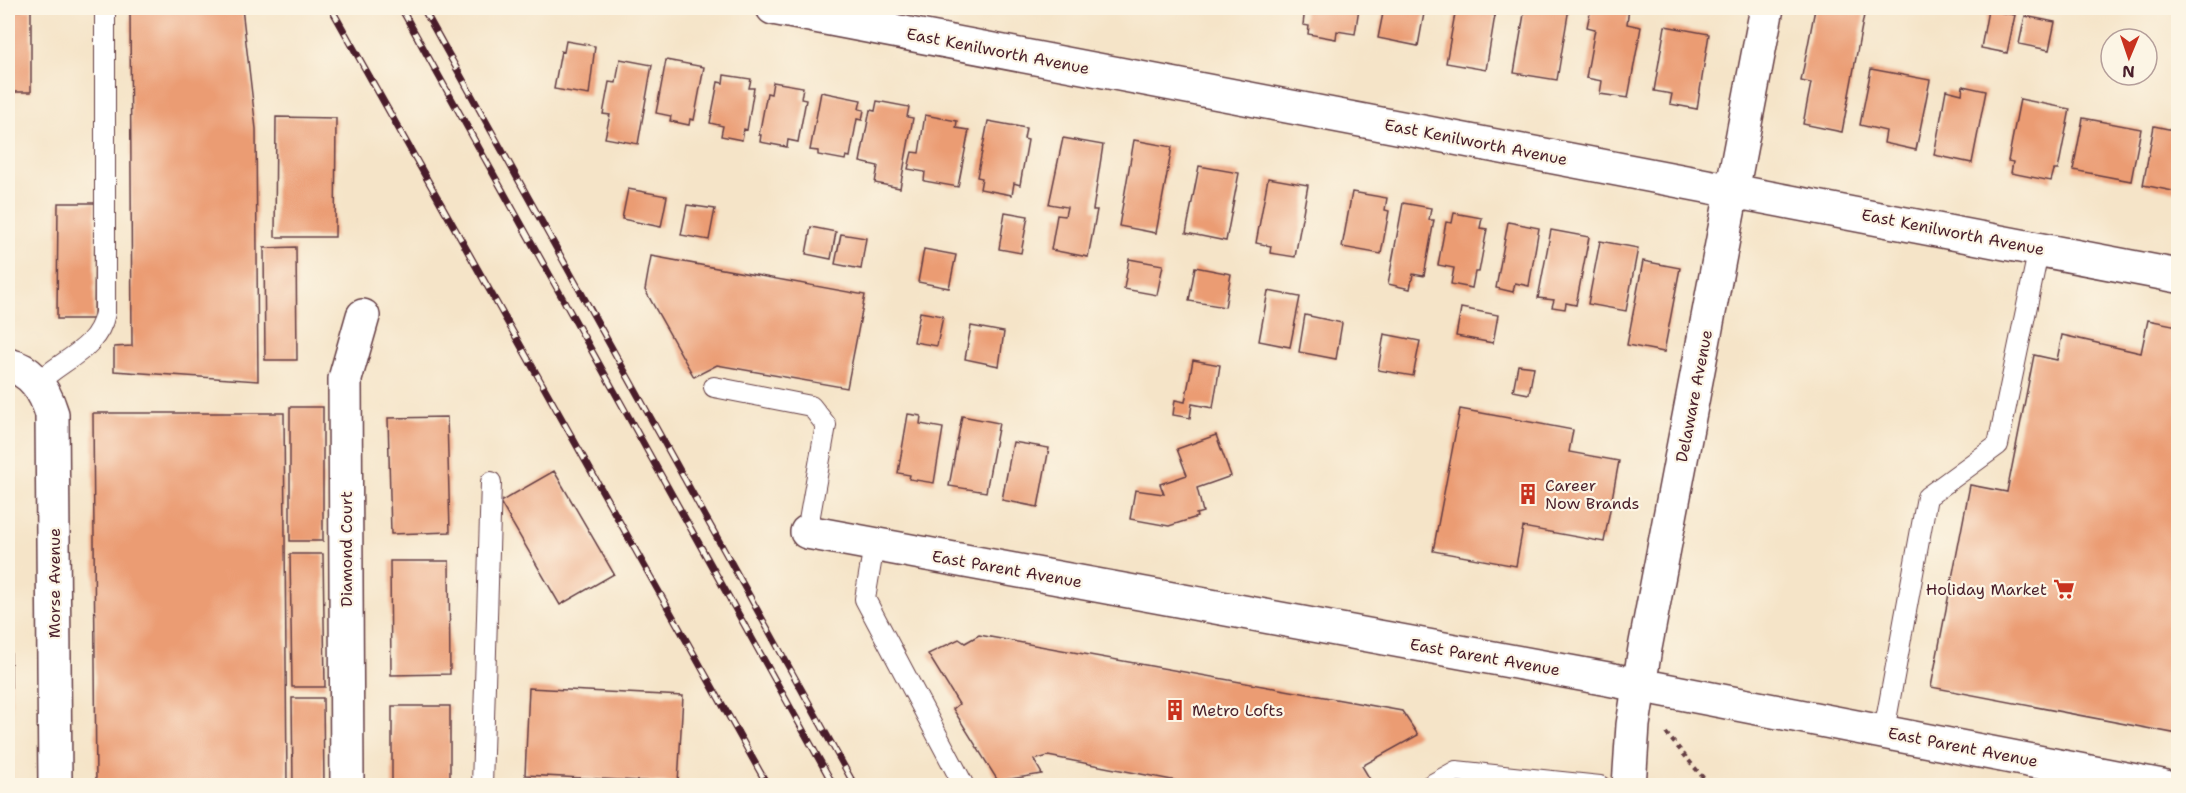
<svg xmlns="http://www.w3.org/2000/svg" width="2186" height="793" font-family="'Shantell Sans',sans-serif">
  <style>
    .building { fill: #eb9c73 }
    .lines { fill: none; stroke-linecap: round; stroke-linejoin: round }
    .service-casing { stroke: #643d43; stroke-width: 22 }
    .minor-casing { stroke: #643d43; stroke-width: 36 }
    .path { stroke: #643d43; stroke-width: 4; stroke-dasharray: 4.5 4.5; stroke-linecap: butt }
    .service { stroke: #fff; stroke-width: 20 }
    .minor { stroke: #fff; stroke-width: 33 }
    .rail-casing { stroke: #4a1f2b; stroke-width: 7 }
    .rail { stroke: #fcf5e5; stroke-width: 4.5; stroke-dasharray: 14; stroke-linecap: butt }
    .labels { text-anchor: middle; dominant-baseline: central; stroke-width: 4.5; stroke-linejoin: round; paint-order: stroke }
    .street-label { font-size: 16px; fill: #4a1f2b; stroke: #fcf5e5 }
    .poi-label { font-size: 16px; fill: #4a1f2b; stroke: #fcf5e5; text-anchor: start }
  </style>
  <rect width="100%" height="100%" fill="#fcf5e5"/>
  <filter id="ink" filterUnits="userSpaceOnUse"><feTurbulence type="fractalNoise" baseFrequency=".0167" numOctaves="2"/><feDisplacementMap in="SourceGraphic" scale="12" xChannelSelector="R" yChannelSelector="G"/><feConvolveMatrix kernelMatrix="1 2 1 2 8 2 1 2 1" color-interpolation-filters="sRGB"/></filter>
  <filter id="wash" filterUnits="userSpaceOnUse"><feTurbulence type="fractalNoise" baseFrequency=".008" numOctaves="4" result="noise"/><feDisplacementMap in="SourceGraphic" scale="24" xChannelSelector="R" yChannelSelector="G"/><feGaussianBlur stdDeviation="1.35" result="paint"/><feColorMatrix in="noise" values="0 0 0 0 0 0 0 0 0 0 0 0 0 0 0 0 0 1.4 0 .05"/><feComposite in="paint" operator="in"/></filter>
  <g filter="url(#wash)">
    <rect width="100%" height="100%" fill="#f5e4c8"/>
    <g id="blocks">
      <path class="building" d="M 130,8 L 242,8 L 256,129 L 258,381 L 114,371 L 114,347 L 132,346 Z
        M 1305,8 L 1359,8 L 1355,34 L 1337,31 L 1336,39 L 1308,34 L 1309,26 L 1303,25 Z
        M 1384,8 L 1425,8 L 1418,46 L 1378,38 Z
        M 1456,8 L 1477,8 L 1476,11 L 1495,15 L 1486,70 L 1446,63 Z
        M 1525,8 L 1569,8 L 1557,80 L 1514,73 Z
        M 1591,8 L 1629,8 L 1627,24 L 1641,27 L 1628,98 L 1600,94 L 1602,81 L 1586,78 L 1595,29 L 1587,27 Z
        M 1826,8 L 1864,15 L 1842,132 L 1803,124 L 1811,83 L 1801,81 L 1815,9 L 1825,11 Z
        M 31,10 L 31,92 L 8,92 L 8,11 Z
        M 1988,10 L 2015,15 L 2007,53 L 1981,48 Z
        M 2025,16 L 2055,22 L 2049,50 L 2019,44 Z
        M 1665,26 L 1709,34 L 1697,109 L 1670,104 L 1672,94 L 1654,91 Z
        M 566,41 L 595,46 L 589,95 L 554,89 L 561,51 L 564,52 Z
        M 620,59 L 652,65 L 638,144 L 605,138 L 610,115 L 603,114 L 609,82 L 616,83 Z
        M 666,60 L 704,67 L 694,120 L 690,119 L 689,125 L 670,121 L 671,116 L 656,113 Z
        M 1871,69 L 1930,80 L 1916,150 L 1884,143 L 1886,131 L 1860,125 Z
        M 724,75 L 751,79 L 749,88 L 754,88 L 747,130 L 744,129 L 742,140 L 721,136 L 723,126 L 710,123 L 718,82 L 723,83 Z
        M 773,82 L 803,87 L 801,99 L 806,100 L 798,142 L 788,140 L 787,147 L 760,142 L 761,135 L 759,135 L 767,93 L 771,94 Z
        M 1963,86 L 1986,91 L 1972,163 L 1934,155 L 1946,90 L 1962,94 Z
        M 821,92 L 861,100 L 859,109 L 864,110 L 862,120 L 857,119 L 850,157 L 846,156 L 845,160 L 818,155 L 818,151 L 810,150 Z
        M 2020,99 L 2070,109 L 2058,170 L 2054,170 L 2051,181 L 2011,173 L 2013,162 L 2008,161 Z
        M 877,101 L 909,107 L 907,117 L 913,118 L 900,188 L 875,183 L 878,166 L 860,162 L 870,110 L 875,111 Z
        M 925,115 L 957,121 L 956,128 L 969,130 L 958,187 L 924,181 L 925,172 L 908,169 L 912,152 L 919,153 Z
        M 276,117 L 336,118 L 335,237 L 275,237 Z
        M 2083,118 L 2141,129 L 2131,181 L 2073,170 Z
        M 988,121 L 1026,128 L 1024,139 L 1028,140 L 1020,185 L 1014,183 L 1012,195 L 980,189 L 982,178 L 977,177 Z
        M 2154,126 L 2178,131 L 2178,192 L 2143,185 Z
        M 1063,138 L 1103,145 L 1093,210 L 1097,210 L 1088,257 L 1051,250 L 1057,215 L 1065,216 L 1067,207 L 1049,204 Z
        M 1134,140 L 1172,147 L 1156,233 L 1119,226 Z
        M 1199,166 L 1239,173 L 1226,241 L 1186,233 Z
        M 1268,178 L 1308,185 L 1295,257 L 1270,253 L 1271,246 L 1256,243 Z
        M 628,189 L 667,196 L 661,227 L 622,219 Z
        M 1352,192 L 1387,198 L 1385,210 L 1389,211 L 1381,254 L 1342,247 Z
        M 58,203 L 95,203 L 94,319 L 57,319 Z
        M 1403,203 L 1431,208 L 1429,220 L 1434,220 L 1424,276 L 1413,274 L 1410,289 L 1388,284 Z
        M 687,205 L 715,209 L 709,240 L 681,235 Z
        M 1005,212 L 1028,216 L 1021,253 L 999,249 Z
        M 1454,213 L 1482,218 L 1480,228 L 1487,229 L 1479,272 L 1475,272 L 1472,288 L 1451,284 L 1454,268 L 1438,265 L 1446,222 L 1452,223 Z
        M 1508,222 L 1539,228 L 1529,286 L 1515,283 L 1513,292 L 1496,288 Z
        M 811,227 L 836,232 L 831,259 L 806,254 Z
        M 1551,230 L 1589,237 L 1576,305 L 1566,303 L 1565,309 L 1552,307 L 1554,300 L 1538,298 Z
        M 841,234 L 866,238 L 861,269 L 835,264 Z
        M 1600,241 L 1638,248 L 1626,311 L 1588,304 Z
        M 296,247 L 297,360 L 265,360 L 264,248 Z
        M 924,249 L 956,255 L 949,288 L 918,282 Z
        M 651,256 L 865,295 L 847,388 L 717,365 L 694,377 L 645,290 Z
        M 1129,259 L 1163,265 L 1157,295 L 1124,289 Z
        M 1643,261 L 1680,268 L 1664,352 L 1627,345 Z
        M 1195,267 L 1231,274 L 1225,307 L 1189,301 Z
        M 1268,291 L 1300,297 L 1290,347 L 1259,341 Z
        M 1461,308 L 1498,315 L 1493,343 L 1456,336 Z
        M 920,312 L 943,316 L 937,346 L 914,342 Z
        M 1305,315 L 1342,323 L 1336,359 L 1299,352 Z
        M 2148,320 L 2178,326 L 2178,734 L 1931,687 L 1970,485 L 2007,492 L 2034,355 L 2057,360 L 2062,335 L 2141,353 Z
        M 971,326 L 1004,332 L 999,366 L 965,359 Z
        M 1384,334 L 1420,341 L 1413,376 L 1378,370 Z
        M 1193,360 L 1220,365 L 1213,408 L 1192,404 L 1190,418 L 1173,415 L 1175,400 L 1185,402 Z
        M 1518,365 L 1534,367 L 1529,394 L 1513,391 Z
        M 290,407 L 323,407 L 323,541 L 290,541 Z
        M 1460,409 L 1573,430 L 1569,452 L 1619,461 L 1604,542 L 1523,527 L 1516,566 L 1433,551 Z
        M 93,413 L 284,413 L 287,786 L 96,786 Z
        M 908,414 L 921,416 L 920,424 L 943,428 L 934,483 L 909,479 L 910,475 L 898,473 Z
        M 962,416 L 999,423 L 986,492 L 949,486 Z
        M 447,417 L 450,532 L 391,534 L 388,418 Z
        M 1216,435 L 1231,476 L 1197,488 L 1203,512 L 1196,514 L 1197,517 L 1169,526 L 1130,519 L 1135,490 L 1164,494 L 1160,484 L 1187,475 L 1177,449 Z
        M 1013,442 L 1049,448 L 1038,507 L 1002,500 Z
        M 554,471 L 614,574 L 560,605 L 500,502 Z
        M 8,539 L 10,539 L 12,786 L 8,786 Z
        M 290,554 L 323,554 L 325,687 L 292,687 Z
        M 390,561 L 449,561 L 450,674 L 391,675 Z
        M 979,635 L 1402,711 L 1418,735 L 1362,766 L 1374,786 L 1203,786 L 1048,756 L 1034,760 L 1042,774 L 998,781 L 953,709 L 959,704 L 928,654 L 959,639 L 965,643 Z
        M 529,688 L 683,696 L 678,783 L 525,775 Z
        M 292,698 L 323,698 L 324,786 L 293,786 Z
        M 392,706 L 450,706 L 450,786 L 392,786 Z"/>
    </g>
  </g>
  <g filter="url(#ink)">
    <use href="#blocks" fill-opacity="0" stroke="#643d43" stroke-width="1.5"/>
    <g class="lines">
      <defs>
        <path id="service" d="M 38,383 C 62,359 98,350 105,313 L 105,8
          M 714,387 L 811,406 L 826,425 L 807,532
          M 874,545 L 865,599 L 964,786
          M 1884,731 L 1927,497 L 1998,445 L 2039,248
          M 482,786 L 491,482
          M 1429,786 L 1456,771 L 1600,786"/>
        <path id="minor" d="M 773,8 L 2178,276
          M 8,365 C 32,370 45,391 52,414 L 55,786
          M 807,532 L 1608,679 L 2162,786
          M 347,786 L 345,379 L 363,316
          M 1629,786 L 1633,725 L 1645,648 L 1767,8"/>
      </defs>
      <use href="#service" class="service-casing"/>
      <use href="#minor" class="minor-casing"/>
      <path class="path" d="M 1666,733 L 1710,786"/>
      <use href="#service" class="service"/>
      <use href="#minor" class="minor"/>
      <defs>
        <path id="rail" d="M 331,8 L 768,786
          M 401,8 L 834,786
          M 423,8 L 855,786"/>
      </defs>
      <use href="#rail" class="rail-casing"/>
      <use href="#rail" class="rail"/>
    </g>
  </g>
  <defs>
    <symbol id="building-bare" viewBox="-9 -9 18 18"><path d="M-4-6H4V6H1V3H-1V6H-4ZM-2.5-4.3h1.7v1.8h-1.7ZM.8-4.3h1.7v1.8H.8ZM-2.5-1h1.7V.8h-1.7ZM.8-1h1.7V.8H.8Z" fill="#c8321e" stroke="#fcf5e5" stroke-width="2.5" paint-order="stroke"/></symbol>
    <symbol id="supermarket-bare" viewBox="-9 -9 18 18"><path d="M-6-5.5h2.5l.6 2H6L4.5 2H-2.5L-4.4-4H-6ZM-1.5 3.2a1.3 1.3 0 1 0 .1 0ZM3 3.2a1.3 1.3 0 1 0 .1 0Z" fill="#c8321e" stroke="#fcf5e5" stroke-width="2.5" paint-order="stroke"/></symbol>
  </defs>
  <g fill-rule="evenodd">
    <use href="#building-bare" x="1513" y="479" width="30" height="30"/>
    <use href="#supermarket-bare" x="2049" y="574" width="30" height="30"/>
    <use href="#building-bare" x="1160" y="695" width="30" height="30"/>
  </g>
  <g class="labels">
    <g class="street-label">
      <text transform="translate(998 51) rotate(11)">East Kenilworth Avenue</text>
      <text transform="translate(1476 142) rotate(11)">East Kenilworth Avenue</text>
      <text transform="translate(1953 232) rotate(11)">East Kenilworth Avenue</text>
      <text transform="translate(1694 396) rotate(-79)">Delaware Avenue</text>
      <text transform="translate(346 549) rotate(-90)">Diamond Court</text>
      <text transform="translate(1007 569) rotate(10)">East Parent Avenue</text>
      <text transform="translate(54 583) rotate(-90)">Morse Avenue</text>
      <text transform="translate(1485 657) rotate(10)">East Parent Avenue</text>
      <text transform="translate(1963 747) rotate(11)">East Parent Avenue</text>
    </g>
    <g class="poi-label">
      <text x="1545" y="485">Career<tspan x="1545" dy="18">Now Brands</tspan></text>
      <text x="2047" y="589" text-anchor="end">Holiday Market</text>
      <text x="1192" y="710">Metro Lofts</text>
    </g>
  </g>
  <rect width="2186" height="793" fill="none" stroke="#fcf5e5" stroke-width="30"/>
  <g transform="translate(2129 57) rotate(182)"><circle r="28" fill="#fcf5e5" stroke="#b59f9b" stroke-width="1.5"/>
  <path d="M0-4.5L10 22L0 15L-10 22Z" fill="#c8321e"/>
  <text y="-9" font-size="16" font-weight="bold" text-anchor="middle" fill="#4a1f2b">N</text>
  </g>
</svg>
